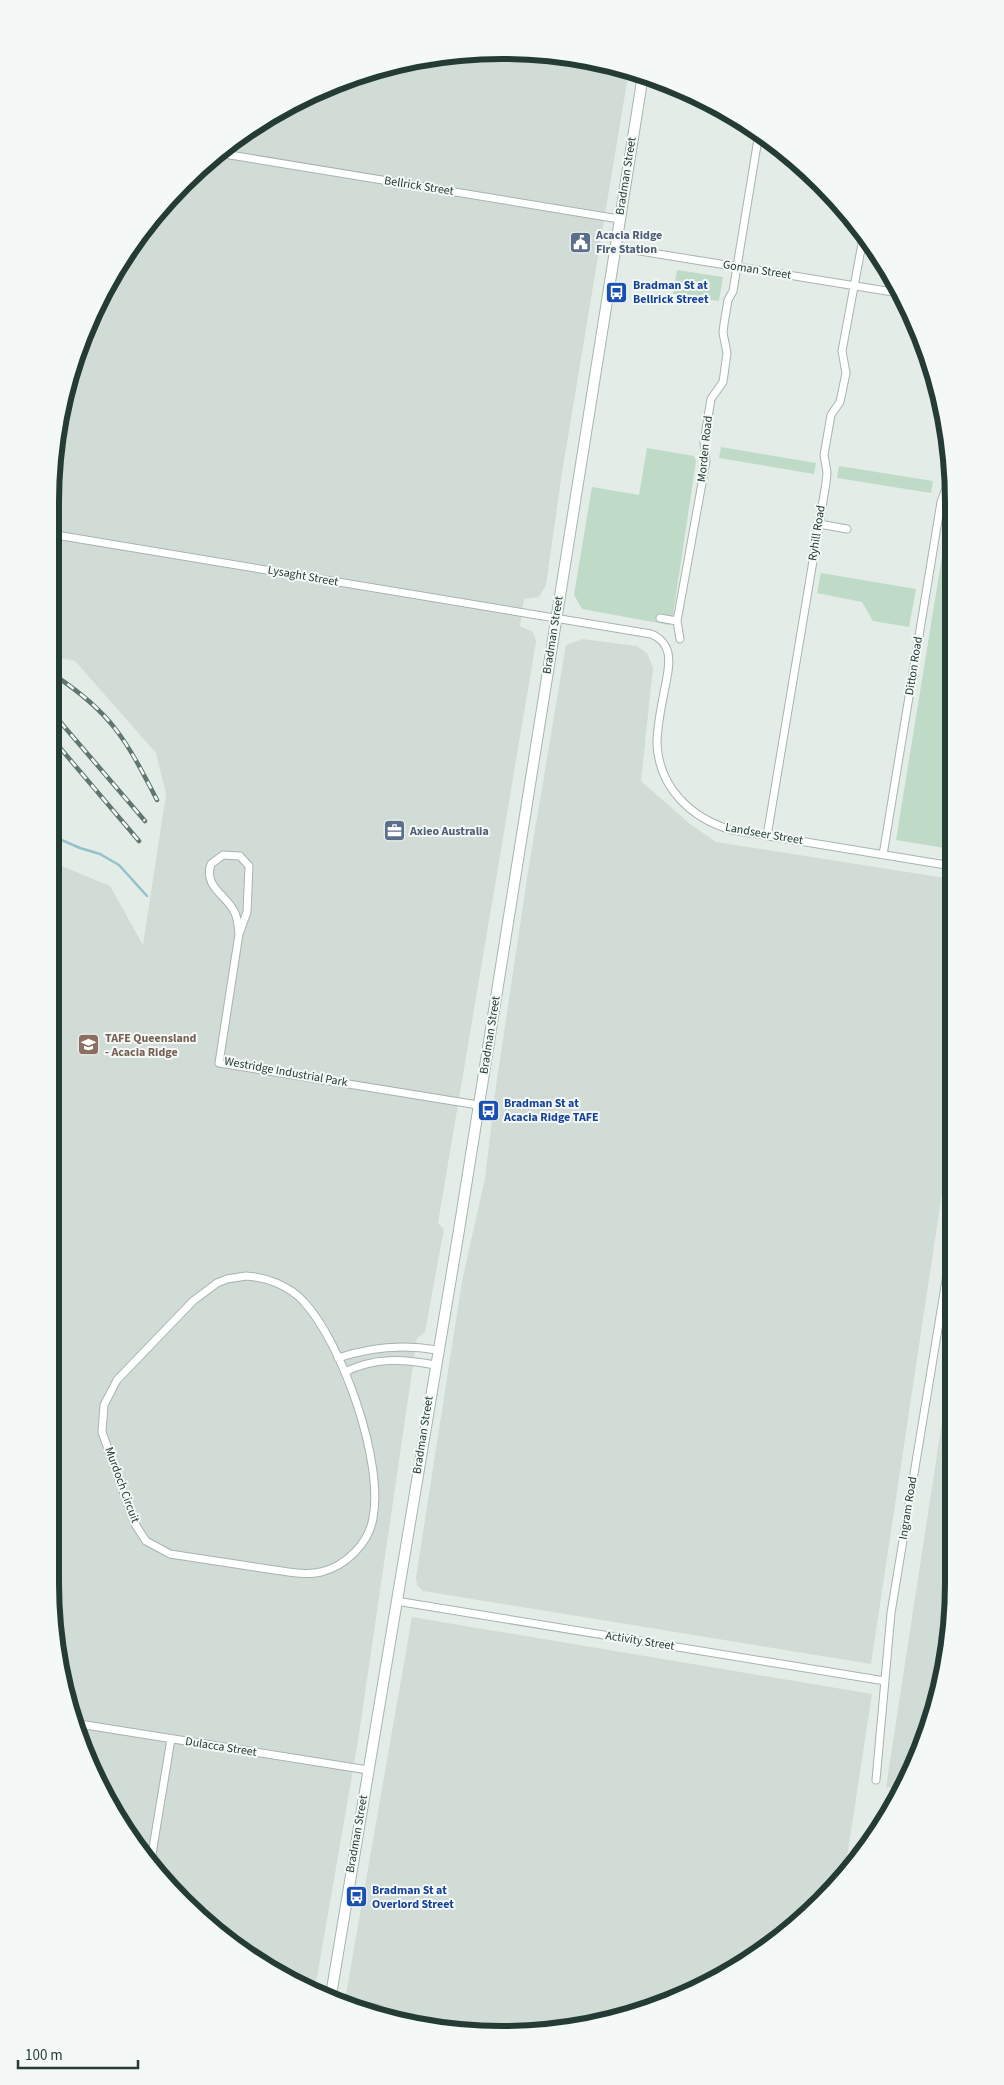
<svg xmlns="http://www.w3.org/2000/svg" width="1004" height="2085" font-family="'Source Sans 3',sans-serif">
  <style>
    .built { fill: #d2dcd7 }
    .green { fill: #bfdbc7 }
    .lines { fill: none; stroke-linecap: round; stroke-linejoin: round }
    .stream { stroke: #92c2cb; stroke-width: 2.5 }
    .street-casing { stroke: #a7b4af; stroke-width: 9 }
    .secondary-casing { stroke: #a3b7b0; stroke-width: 12 }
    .street { stroke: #fff; stroke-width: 7 }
    .secondary { stroke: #fff; stroke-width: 10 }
    .rail-casing { stroke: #607771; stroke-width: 4.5 }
    .rail { stroke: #f4f9f7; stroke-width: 2.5; stroke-dasharray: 8; stroke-linecap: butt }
    .labels { text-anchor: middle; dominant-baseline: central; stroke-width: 4; stroke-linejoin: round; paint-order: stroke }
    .street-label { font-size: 12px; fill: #253c36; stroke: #f4f9f7 }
    .service-label { font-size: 12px; font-weight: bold; fill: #4e5e75; stroke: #f4f9f7; text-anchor: start }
    .transit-label { font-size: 12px; font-weight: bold; fill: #164399; stroke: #f4f9f7; text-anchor: start }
    .education-label { font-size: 12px; font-weight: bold; fill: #785e54; stroke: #f4f9f7; text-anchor: start }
    .rim { fill: none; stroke: #253c36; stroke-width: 6 }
  </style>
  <rect width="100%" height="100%" fill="#e4ece8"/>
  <path class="built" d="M 502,50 L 590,59 L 629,70 L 562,473 L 546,585 L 539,597 L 524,599 L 520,626 L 533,632 L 536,641 L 535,648 L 438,1223 L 444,1229 L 425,1332 L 417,1338 L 358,1741 L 315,1989 L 276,1974 L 204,1923 L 144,1858 L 74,1729 L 50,1583 L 50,861 L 110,886 L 143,945 L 166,794 L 156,753 L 75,661 L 50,656 L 50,502 L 59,414 L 85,329 L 126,251 L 183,182 L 251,126 L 329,84 L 414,59 Z
    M 583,639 L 637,646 L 647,653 L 653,668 L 641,781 L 690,824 L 716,842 L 952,879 L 952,1127 L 871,1664 L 423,1591 L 417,1585 L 416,1578 L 462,1281 L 485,1178 L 496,1086 L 529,865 L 566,645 Z
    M 953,1350 L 954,1583 L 945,1671 L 919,1756 L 899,1789 L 886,1787 Z
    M 412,1617 L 872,1694 L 844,1877 L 777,1941 L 702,1988 L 561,2031 L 414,2026 L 345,2000 Z"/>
  <path class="green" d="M 677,270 L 723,277 L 719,301 L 673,294 Z
    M 721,447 L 816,463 L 814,474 L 719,458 Z
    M 647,448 L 694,456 L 696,461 L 673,615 L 669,625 L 582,609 L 574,595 L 592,487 L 639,495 Z
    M 839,466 L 933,481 L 931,493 L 837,478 Z
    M 950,507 L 951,849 L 896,840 Z
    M 821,573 L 916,589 L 909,627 L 873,621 L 862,602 L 817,593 Z"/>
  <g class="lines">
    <path class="stream" d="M 50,835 L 80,848 L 100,854 L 119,865 L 147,896"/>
    <defs>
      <path id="street" d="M 218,153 L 619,219
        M 615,247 L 899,293
        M 948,436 L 945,452 L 950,477
        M 819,524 L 847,529
        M 50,534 L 651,634 C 659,637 666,644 668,653 C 671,666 665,685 663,698 C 660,713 657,729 657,744 C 659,788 692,819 732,830 L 952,866
        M 660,618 L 677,621
        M 680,639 L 677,621 L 706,461 L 704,442 L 711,399 L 723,382 L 727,353 L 723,333 L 724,324 L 728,300 L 733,291 L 759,133
        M 767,836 L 826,483 L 827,472 L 824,455 L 831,415 L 840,402 L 846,373 L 842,351 L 864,233
        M 883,855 L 941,502 L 950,477
        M 239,934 C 238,926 238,918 234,911 C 226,895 203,886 211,864 L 223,855 L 240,856 L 249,866 L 247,912 L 239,934 L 219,1063 L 478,1105
        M 246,1276 C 266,1277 290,1286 304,1302 C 342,1343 384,1461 373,1518 C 369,1543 346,1566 321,1572 C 304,1576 285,1571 268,1569 C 235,1564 203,1559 170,1554 L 146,1541 L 135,1524 L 102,1432 L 104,1405 L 117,1380 L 193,1301 L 217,1283 L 227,1279 Z
        M 338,1358 C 370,1347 404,1344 437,1350
        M 345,1372 C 375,1357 403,1359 435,1365
        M 396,1601 L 885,1681
        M 73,1723 L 368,1770
        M 876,1780 L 891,1613 L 953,1238
        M 150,1866 L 171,1739
        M 356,2004 L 379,2009 L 398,2021"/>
      <path id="secondary" d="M 331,1995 L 459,1230 L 643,75"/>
    </defs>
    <use href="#street" class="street-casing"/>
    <use href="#secondary" class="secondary-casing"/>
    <use href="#street" class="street"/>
    <use href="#secondary" class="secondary"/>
    <defs>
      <path id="rail" d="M 54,675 C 112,713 126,740 157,800
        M 50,710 L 145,821
        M 50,736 L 139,841"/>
    </defs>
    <use href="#rail" class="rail-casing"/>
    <use href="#rail" class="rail"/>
  </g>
  <defs>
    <symbol id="civic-square" viewBox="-11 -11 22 22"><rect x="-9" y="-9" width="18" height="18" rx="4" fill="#5c6f8a" stroke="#f4f9f7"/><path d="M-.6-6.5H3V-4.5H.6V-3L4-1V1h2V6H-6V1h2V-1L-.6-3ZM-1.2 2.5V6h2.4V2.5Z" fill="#fff"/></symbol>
    <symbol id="bus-square" viewBox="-11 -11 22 22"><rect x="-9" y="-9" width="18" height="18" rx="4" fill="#1a4fb4" stroke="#f4f9f7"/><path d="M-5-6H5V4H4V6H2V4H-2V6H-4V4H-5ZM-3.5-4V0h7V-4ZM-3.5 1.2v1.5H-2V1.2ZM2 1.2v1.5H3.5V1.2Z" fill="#fff"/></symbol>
    <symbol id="office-square" viewBox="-11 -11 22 22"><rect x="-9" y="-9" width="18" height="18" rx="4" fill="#5c6f8a" stroke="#f4f9f7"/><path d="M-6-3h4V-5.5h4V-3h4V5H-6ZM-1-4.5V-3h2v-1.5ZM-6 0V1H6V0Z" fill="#fff"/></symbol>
    <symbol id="university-square" viewBox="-11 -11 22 22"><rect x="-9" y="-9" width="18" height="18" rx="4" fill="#8d6e63" stroke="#f4f9f7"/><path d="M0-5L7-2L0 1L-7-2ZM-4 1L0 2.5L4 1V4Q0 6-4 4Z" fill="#fff"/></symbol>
  </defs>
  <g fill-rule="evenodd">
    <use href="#civic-square" x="568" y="230" width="25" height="25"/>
    <use href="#bus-square" x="604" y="280" width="25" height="25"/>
    <use href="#office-square" x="382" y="818" width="25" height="25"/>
    <use href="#university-square" x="76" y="1032" width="25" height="25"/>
    <use href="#bus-square" x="476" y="1098" width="25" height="25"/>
    <use href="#bus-square" x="344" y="1884" width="25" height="25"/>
  </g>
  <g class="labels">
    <g class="street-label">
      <text transform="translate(626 176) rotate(-81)">Bradman Street</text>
      <text transform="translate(419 186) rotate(9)">Bellrick Street</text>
      <text transform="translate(757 270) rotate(9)">Goman Street</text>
      <text transform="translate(705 449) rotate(-84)">Morden Road</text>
      <text transform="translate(817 533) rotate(-81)">Ryhill Road</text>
      <text transform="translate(303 576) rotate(10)">Lysaght Street</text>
      <text transform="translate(553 635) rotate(-81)">Bradman Street</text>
      <text transform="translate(914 666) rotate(-81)">Ditton Road</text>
      <text transform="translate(764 834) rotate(10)">Landseer Street</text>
      <text transform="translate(490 1035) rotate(-81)">Bradman Street</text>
      <text transform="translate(286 1072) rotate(10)">Westridge Industrial Park</text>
      <text transform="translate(423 1435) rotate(-81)">Bradman Street</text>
      <text transform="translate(122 1485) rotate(70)">Murdoch Circuit</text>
      <text transform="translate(908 1508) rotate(-81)">Ingram Road</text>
      <text transform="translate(640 1641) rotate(9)">Activity Street</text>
      <text transform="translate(221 1747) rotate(9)">Dulacca Street</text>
      <text transform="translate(357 1834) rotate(-80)">Bradman Street</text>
    </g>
    <g class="service-label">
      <text x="596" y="235">Acacia Ridge<tspan x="596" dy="14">Fire Station</tspan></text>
      <text x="410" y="831">Axieo Australia</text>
    </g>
    <g class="transit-label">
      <text x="633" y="285">Bradman St at<tspan x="633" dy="14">Bellrick Street</tspan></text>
      <text x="504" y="1103">Bradman St at<tspan x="504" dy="14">Acacia Ridge TAFE</tspan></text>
      <text x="372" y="1890">Bradman St at<tspan x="372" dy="14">Overlord Street</tspan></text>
    </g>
    <g class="education-label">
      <text x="105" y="1038">TAFE Queensland<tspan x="105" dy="14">- Acacia Ridge</tspan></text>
    </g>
  </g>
  <path d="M0 0H1004V2085H0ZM502 59H502A443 443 0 0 1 945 502V1583A443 443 0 0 1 502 2026H502A443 443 0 0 1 59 1583V502A443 443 0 0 1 502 59Z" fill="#f4f9f7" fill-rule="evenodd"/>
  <path class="rim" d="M502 59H502A443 443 0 0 1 945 502V1583A443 443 0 0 1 502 2026H502A443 443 0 0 1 59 1583V502A443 443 0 0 1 502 59Z"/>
  <path d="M18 2060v8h120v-8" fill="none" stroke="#253c36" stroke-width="2.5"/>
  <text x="25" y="2060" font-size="15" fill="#253c36" stroke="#f4f9f7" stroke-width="4" paint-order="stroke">100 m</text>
</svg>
